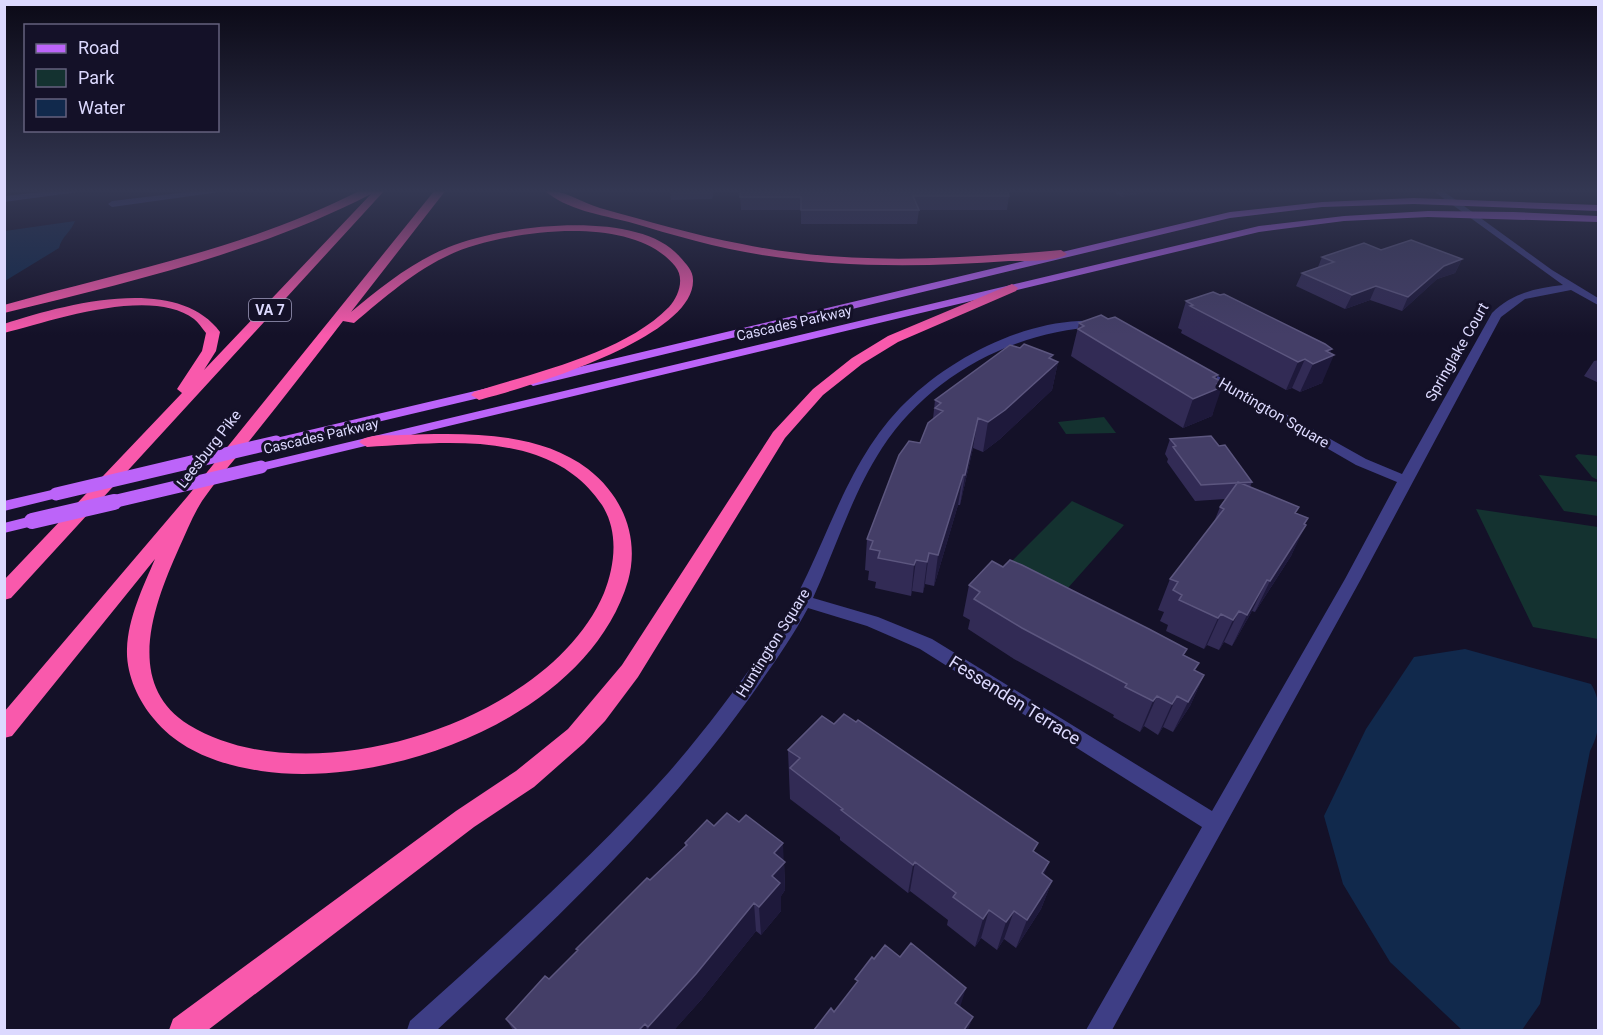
<svg xmlns="http://www.w3.org/2000/svg" width="1603" height="1035" font-family="Roboto,sans-serif">
  <style>
    .green { fill: #143230 }
    .water { fill: #11294c }
    .lines { fill: none; stroke-linecap: round; stroke-linejoin: round }
    .minor { fill: #3e3e85; fill-rule: evenodd }
    .major { fill: #bc64f9; fill-rule: evenodd }
    .highway { fill: #f959ac; fill-rule: evenodd }
    .major-bridge-far1 { stroke: #bc64f9; stroke-width: 13 }
    .major-bridge { stroke: #bc64f9; stroke-width: 16 }
    .wall { fill: #322b55 }
    .shaded-wall { fill: #1e193b }
    .building { fill: #443e67; stroke: #5c567f; stroke-width: 1.5 }
    .labels { text-anchor: middle; dominant-baseline: central; stroke-width: 6; stroke-linejoin: round; paint-order: stroke }
    .shield { fill: #141128; stroke: #a09dbe; stroke-width: 1.5 }
    .shield-label { font-size: 14px; font-weight: bold; fill: #dcd9fe }
    .far-street-label { font-size: 14px; fill: #dcd9fe; stroke: #141128 }
    .street-label { font-size: 15px; fill: #dcd9fe; stroke: #141128 }
    .near-street-label { font-size: 18px; fill: #dcd9fe; stroke: #141128 }
  </style>
  <rect width="100%" height="100%" fill="#141128"/>
  <path class="green" d="M 1104,417 L 1116,433 L 1066,434 L 1058,422 Z
    M 1578,454 L 1598,456 L 1598,480 L 1592,477 L 1575,456 Z
    M 1539,475 L 1598,482 L 1598,516 L 1564,511 Z
    M 1072,501 L 1124,525 L 1067,589 L 1012,561 Z
    M 1476,509 L 1598,527 L 1598,639 L 1533,627 Z"/>
  <path class="water" d="M 75,221 C 71,232 62,236 59,248 L 5,281 L 5,231 Z
    M 1465,649 L 1591,684 C 1603,703 1601,731 1590,751 L 1540,1004 L 1522,1030 L 1462,1030 L 1390,962 L 1343,884 L 1324,816 L 1366,729 L 1414,657 Z"/>
  <g class="lines">
    <path class="minor" d="M 60,190 L 93,190 L 4,202 L 4,196 Z
      M 204,190 L 234,190 L 112,207 L 108,204 L 112,201 Z
      M 1432,190 L 1442,190 L 1552,270 L 1598,298 L 1598,305 L 1571,290 L 1525,299 L 1501,317 L 1361,579 L 1112,1030 L 1086,1030 L 1202,827 L 920,649 L 867,626 L 808,608 C 791,640 769,670 748,700 C 659,824 548,927 437,1030 L 407,1030 L 410,1021 C 499,941 589,861 669,772 C 706,729 740,684 772,637 C 824,563 839,467 906,402 C 950,359 1017,324 1079,321 C 1088,321 1097,319 1104,324 L 1098,327 C 1013,331 929,376 882,448 C 852,494 836,548 813,598 L 878,617 L 932,639 L 1212,811 L 1345,579 L 1397,482 L 1356,465 L 1197,373 L 1199,370 L 1207,370 L 1366,459 L 1402,474 L 1492,313 C 1512,293 1536,288 1563,285 Z"/>
    <path class="major" d="M 1414,198 L 1598,205 L 1598,211 L 1414,204 L 1322,207 L 1230,218 L 533,386 L 527,382 L 533,378 L 1230,212 L 1322,202 Z
      M 1428,211 L 1513,212 L 1598,216 L 1598,222 L 1428,217 L 1344,221 L 1259,232 L 261,471 L 254,467 L 261,463 L 1259,226 L 1344,216 Z
      M 492,387 L 496,388 L 496,394 L 276,446 L 269,442 L 276,438 Z
      M 56,489 L 61,491 L 63,494 L 61,497 L 4,511 L 4,501 Z
      M 32,516 L 37,517 L 40,521 L 37,525 L 4,533 L 4,523 Z"/>
    <path class="highway" d="M 361,190 L 385,190 L 11,598 L 4,600 L 4,580 L 182,393 L 177,389 L 202,351 L 206,333 C 202,328 198,322 194,319 C 151,286 51,321 4,333 L 4,324 C 63,305 176,273 220,332 L 216,351 L 204,370 L 371,194 C 257,253 129,282 4,313 L 4,305 C 125,271 249,248 361,190 Z
      M 435,190 L 446,190 L 351,312 C 381,287 412,262 449,247 C 502,225 639,208 680,257 C 686,264 693,270 693,280 C 695,338 525,388 479,400 L 471,395 L 474,392 C 535,372 623,354 669,307 C 679,296 685,278 675,266 C 635,217 531,229 476,245 C 429,258 391,292 354,323 L 343,321 C 311,363 279,404 246,445 C 232,463 215,482 202,501 C 193,515 186,533 179,548 C 154,604 123,684 189,725 C 308,798 549,723 604,593 C 615,565 619,532 602,505 C 585,480 564,465 536,455 C 483,437 421,444 367,447 L 359,442 C 368,433 389,436 401,435 C 462,433 537,430 588,469 C 623,496 640,538 628,581 C 588,716 389,790 261,771 C 221,765 180,751 154,719 C 138,700 126,674 127,649 C 128,618 143,587 155,559 L 12,736 L 4,738 L 4,712 L 187,497 Z
      M 544,190 C 564,190 581,202 600,208 C 647,221 694,235 742,244 C 846,266 956,259 1061,250 L 1067,254 C 1058,262 1022,261 1009,261 C 927,267 844,268 762,255 C 717,248 673,235 629,222 C 602,215 566,210 544,190 Z
      M 1012,284 L 1018,288 L 1016,291 L 898,342 L 862,364 L 823,395 L 785,438 L 638,677 L 605,721 L 584,743 L 534,787 L 474,827 L 208,1030 L 169,1030 L 173,1019 L 456,811 L 516,771 L 568,729 L 622,665 L 773,432 L 813,389 L 852,358 L 888,336 Z"/>
    <path class="major-bridge-far1" d="M 56,494 L 276,442
      M 108,503 L 261,467"/>
    <path class="major-bridge" d="M 32,521 L 114,502"/>
  </g>
  <path class="wall" d="M 670,190 L 714,190 L 712,199 L 671,200 Z
    M 1111,190 L 1156,190 L 1122,197 Z
    M 1009,196 L 1007,210 L 919,210 L 917,224 L 801,224 L 801,210 L 741,210 L 740,197 Z
    M 1381,250 L 1462,259 L 1455,273 L 1437,279 L 1402,311 L 1370,300 L 1345,309 L 1296,286 L 1302,273 L 1318,267 L 1322,257 Z
    M 1186,301 L 1330,353 L 1322,383 L 1300,392 L 1292,388 L 1286,390 L 1181,333 L 1182,330 L 1178,328 Z
    M 1079,323 L 1217,379 L 1220,386 L 1212,416 L 1183,428 L 1077,360 L 1071,356 Z
    M 1020,348 L 1058,362 L 1052,390 L 1000,439 L 983,452 L 973,448 L 960,505 L 958,505 L 934,586 L 925,584 L 923,593 L 912,591 L 911,596 L 875,588 L 876,582 L 868,580 L 869,571 L 865,570 L 867,539 L 933,419 L 935,400 Z
    M 1599,360 L 1599,383 L 1584,376 L 1594,361 Z
    M 1170,439 L 1219,446 L 1252,482 L 1250,487 L 1296,513 L 1308,518 L 1291,556 L 1255,612 L 1252,611 L 1232,646 L 1224,642 L 1219,650 L 1207,645 L 1204,649 L 1166,631 L 1168,625 L 1160,621 L 1164,612 L 1158,610 L 1170,579 L 1214,522 L 1220,507 L 1225,499 L 1195,501 L 1167,462 L 1168,459 L 1165,454 Z
    M 1003,567 L 1187,649 L 1184,655 L 1199,663 L 1195,671 L 1204,675 L 1190,706 L 1173,732 L 1163,727 L 1158,735 L 1144,726 L 1140,732 L 1113,717 L 1114,715 L 1014,659 L 968,629 L 970,620 L 963,616 L 969,585 Z
    M 834,724 L 1035,852 L 1044,875 L 1052,881 L 1041,909 L 1016,948 L 1004,939 L 997,950 L 981,938 L 975,947 L 947,925 L 948,920 L 910,891 L 908,893 L 840,840 L 840,837 L 790,799 L 788,750 Z
    M 714,826 L 784,861 L 785,890 L 781,896 L 781,911 L 761,935 L 756,931 L 701,1000 L 674,1030 L 513,1030 L 506,1019 L 549,979 L 577,952 L 576,949 L 685,846 L 685,843 Z"/>
  <path class="shaded-wall" d="M 1124,190 L 1156,190 L 1122,197 Z
    M 1462,259 L 1455,273 L 1437,279 L 1402,311 L 1408,297 L 1444,266 Z
    M 1376,286 L 1370,300 L 1345,309 L 1352,295 Z
    M 1332,349 L 1328,358 L 1334,355 L 1322,383 L 1300,392 L 1313,364 L 1326,351 Z
    M 1053,355 L 1050,369 L 1058,362 L 1052,390 L 1000,439 L 983,452 L 988,422 Z
    M 1305,359 L 1292,388 L 1286,390 L 1298,362 Z
    M 1218,375 L 1212,391 L 1217,384 L 1222,382 L 1220,388 L 1222,387 L 1212,416 L 1183,428 L 1193,399 L 1213,377 Z
    M 978,418 L 973,448 L 960,505 L 965,475 Z
    M 963,475 L 958,505 L 934,586 L 938,555 Z
    M 1308,518 L 1298,537 L 1306,525 L 1291,556 L 1255,612 L 1270,581 Z
    M 929,553 L 925,584 L 923,593 L 927,562 Z
    M 916,560 L 912,591 L 911,596 L 914,565 Z
    M 1267,580 L 1252,611 L 1232,646 L 1247,615 Z
    M 1239,611 L 1224,642 L 1219,650 L 1233,620 Z
    M 1221,614 L 1207,645 L 1204,649 L 1218,618 Z
    M 1204,675 L 1190,706 L 1173,732 L 1188,702 Z
    M 1157,696 L 1144,726 L 1140,732 L 1153,701 Z
    M 1177,696 L 1163,727 L 1158,735 L 1172,704 Z
    M 783,843 L 785,890 L 781,896 L 781,911 L 761,935 L 759,907 L 772,876 L 774,853 Z
    M 915,862 L 910,891 L 908,893 L 913,865 Z
    M 1049,862 L 1038,891 L 1042,873 Z
    M 1052,881 L 1041,909 L 1016,948 L 1027,920 Z
    M 754,903 L 756,931 L 701,1000 L 674,1030 L 649,1030 L 648,1027 Z
    M 989,910 L 981,938 L 975,947 L 983,919 Z
    M 1014,911 L 1004,939 L 997,950 L 1006,922 Z
    M 966,988 L 958,1014 L 955,1003 Z
    M 973,1017 L 968,1030 L 964,1030 Z
    M 645,1024 L 647,1030 L 639,1030 Z"/>
  <path class="building" d="M 741,190 L 1007,190 L 1009,196 L 913,196 L 919,210 L 801,210 L 801,197 L 740,197 Z
    M 1411,240 L 1462,259 L 1444,266 L 1408,297 L 1376,286 L 1352,295 L 1302,273 L 1334,262 L 1322,257 L 1364,243 L 1381,250 Z
    M 1213,292 L 1220,295 L 1224,294 L 1325,344 L 1332,349 L 1326,351 L 1334,355 L 1313,364 L 1305,359 L 1298,362 L 1190,306 L 1193,305 L 1186,301 Z
    M 1101,315 L 1108,319 L 1115,317 L 1218,375 L 1213,377 L 1222,382 L 1217,384 L 1222,387 L 1193,399 L 1078,329 L 1084,326 L 1079,323 Z
    M 1024,344 L 1053,355 L 1049,358 L 1058,362 L 1005,410 L 988,422 L 978,418 L 965,475 L 963,475 L 938,555 L 929,553 L 927,562 L 916,560 L 914,565 L 878,558 L 880,551 L 870,549 L 873,541 L 867,539 L 899,455 L 909,441 L 920,443 L 928,423 L 943,411 L 935,408 L 941,403 L 935,400 L 1010,345 L 1020,348 Z
    M 1211,436 L 1219,446 L 1225,445 L 1252,482 L 1201,485 L 1173,447 L 1176,446 L 1170,439 Z
    M 1238,482 L 1299,507 L 1295,513 L 1308,518 L 1304,524 L 1306,525 L 1270,581 L 1267,580 L 1247,615 L 1239,611 L 1233,620 L 1221,614 L 1218,618 L 1179,600 L 1182,595 L 1173,590 L 1178,582 L 1170,579 L 1224,509 L 1220,507 Z
    M 1010,560 L 1022,565 L 1149,629 L 1187,649 L 1183,655 L 1199,663 L 1194,670 L 1204,675 L 1188,702 L 1177,696 L 1172,704 L 1157,696 L 1153,701 L 1125,687 L 1127,684 L 1022,628 L 974,599 L 980,592 L 969,585 L 992,561 L 1003,567 Z
    M 844,714 L 856,722 L 858,720 L 1038,843 L 1033,851 L 1049,862 L 1042,873 L 1052,881 L 1027,920 L 1014,911 L 1006,922 L 989,910 L 983,919 L 953,897 L 956,893 L 915,862 L 913,865 L 841,810 L 843,809 L 790,768 L 800,758 L 788,750 L 822,716 L 834,724 Z
    M 727,813 L 739,822 L 746,815 L 783,843 L 774,853 L 785,862 L 772,876 L 780,883 L 759,907 L 754,903 L 696,974 L 648,1027 L 645,1024 L 639,1030 L 517,1030 L 506,1019 L 545,976 L 549,979 L 578,950 L 576,949 L 647,878 L 650,880 L 687,845 L 685,843 L 707,820 L 714,826 Z
    M 911,943 L 966,988 L 955,1003 L 973,1017 L 964,1030 L 814,1030 L 831,1008 L 834,1012 L 858,981 L 855,979 L 872,957 L 874,959 L 885,945 L 900,957 Z"/>
  <linearGradient id="sky" x2="0" y2="1"><stop stop-color="#0b0916"/><stop offset="0.57" stop-color="#343853"/><stop offset="1" stop-color="#343853" stop-opacity="0"/></linearGradient>
  <rect width="1603" height="335" fill="url(#sky)"/>
  <g class="labels">
    <rect class="shield" x="249" y="299" width="42" height="22" rx="4.5"/>
    <g class="shield-label">
      <text x="270" y="310">VA 7</text>
    </g>
    <g class="far-street-label">
      <text transform="translate(794 323) rotate(-13)">Cascades Parkway</text>
      <text transform="translate(321 436) rotate(-13)">Cascades Parkway</text>
    </g>
    <g class="street-label">
      <text transform="translate(1457 352) rotate(-60)">Springlake Court</text>
      <text transform="translate(1274 413) rotate(30)">Huntington Square</text>
      <text transform="translate(209 449) rotate(-52)">Leesburg Pike</text>
      <text transform="translate(773 643) rotate(-58)">Huntington Square</text>
    </g>
    <g class="near-street-label">
      <text transform="translate(1015 700) rotate(32)">Fessenden Terrace</text>
    </g>
  </g>
  <rect width="1603" height="1035" fill="none" stroke="#dcd9fe" stroke-width="12"/>
  <rect x="24" y="24" width="195" height="108" fill="#141128" stroke="#64617e" stroke-width="1.5"/>
  <rect x="36" y="44" width="30" height="9" fill="#bc64f9" stroke="#64617e" stroke-width="1.5"/>
  <text x="78" y="54" font-size="18" fill="#dcd9fe">Road</text>
  <rect x="36" y="69" width="30" height="18" fill="#143230" stroke="#64617e" stroke-width="1.5"/>
  <text x="78" y="84" font-size="18" fill="#dcd9fe">Park</text>
  <rect x="36" y="99" width="30" height="18" fill="#11294c" stroke="#64617e" stroke-width="1.5"/>
  <text x="78" y="114" font-size="18" fill="#dcd9fe">Water</text>
</svg>
